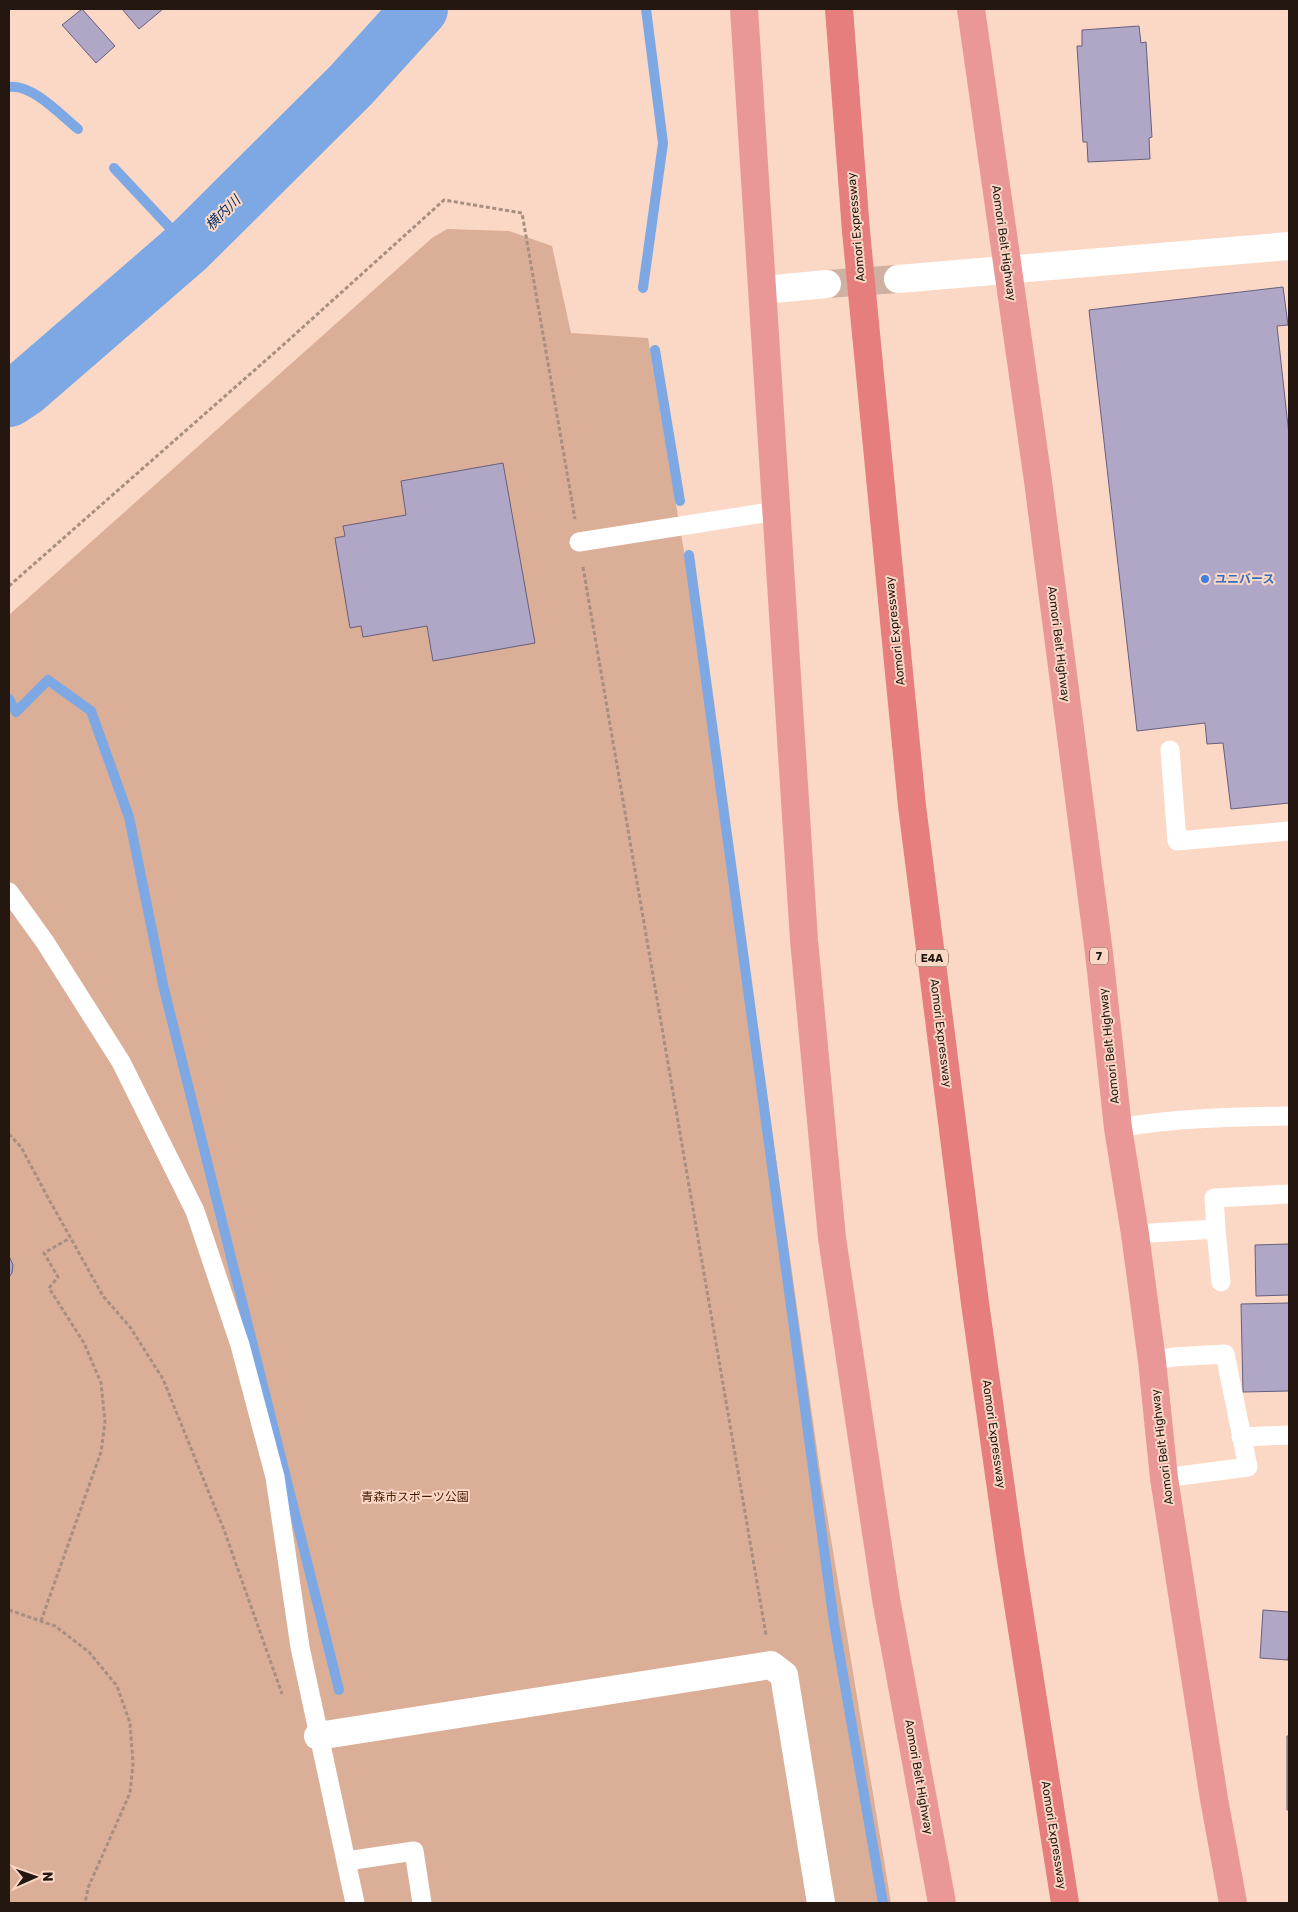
<svg xmlns="http://www.w3.org/2000/svg" width="1298" height="1912" font-family="Rubik,'Noto Sans JP',sans-serif">
  <style>
    .green { fill: #dbae97 }
    .lines { fill: none; stroke-linecap: round; stroke-linejoin: round }
    .stream { stroke: #7ea8e3; stroke-width: 10 }
    .river { stroke: #7ea8e3; stroke-width: 56 }
    .building { fill: #b0a7c7; stroke: #675f7c }
    .minor-tunnel { stroke: #d0b1a1; stroke-width: 28; stroke-dasharray: 28 14; stroke-linecap: butt }
    .path { stroke: #a88e80; stroke-width: 3; stroke-dasharray: 4 2.5; stroke-linecap: butt }
    .service { stroke: #fff; stroke-width: 19 }
    .minor { stroke: #fff; stroke-width: 28 }
    .trunk { stroke: #ea9897; stroke-width: 28 }
    .motorway { stroke: #e57e7d; stroke-width: 28 }
    .shop-dot { fill: #3f7fe0; stroke: #fbd8c5; stroke-width: 2 }
    .labels { text-anchor: middle; dominant-baseline: central; stroke-width: 4; stroke-linejoin: round; paint-order: stroke }
    .shield { fill: #fbd8c5; stroke: #645146; stroke-width: 1 }
    .shield-label { font-size: 11px; font-weight: bold; fill: #231710 }
    .street-label { font-size: 12px; fill: #231710; stroke: #fbd8c5 }
    .shop-label { font-size: 12px; font-weight: bold; fill: #366cbe; stroke: #fbd8c5; text-anchor: start }
    .park-label { font-size: 12px; fill: #481d00; stroke: #fbd8c5 }
    .water-label { font-size: 14px; font-style: italic; fill: #093367; stroke: #fbd8c5 }
  </style>
  <rect width="100%" height="100%" fill="#fbd8c5"/>
  <path class="green" d="M 447,229 L 509,231 L 552,246 L 571,333 L 648,338 L 691,593 L 750,974 L 821,1478 L 891,1903 L 9,1903 L 9,615 L 432,238 Z"/>
  <g class="lines">
    <path class="stream" d="M 9,87 C 31,83 61,115 78,129
      M 114,168 L 188,247
      M 643,288 L 663,143 L 646,9
      M 655,350 L 680,501
      M 689,555 L 834,1623 L 883,1903
      M 9,699 L 16,712 L 48,680 L 91,711 L 129,817 L 164,989 L 339,1690"/>
    <path class="river" d="M 9,399 L 24,389 L 188,247 L 351,85 L 420,9"/>
  </g>
  <path class="building" d="M 82,9 L 115,46 L 96,63 L 62,25 Z
    M 122,9 L 163,9 L 139,29 Z
    M 1139,26 L 1141,43 L 1146,42 L 1152,137 L 1149,138 L 1150,159 L 1088,162 L 1087,142 L 1083,142 L 1077,46 L 1082,46 L 1082,30 Z
    M 1283,287 L 1288,325 L 1277,326 L 1289,435 L 1289,803 L 1231,809 L 1223,743 L 1207,744 L 1205,723 L 1137,731 L 1089,310 Z
    M 503,463 L 535,643 L 433,661 L 427,626 L 363,637 L 361,626 L 350,628 L 335,538 L 345,536 L 343,526 L 406,515 L 401,481 Z
    M 1289,1244 L 1289,1295 L 1256,1296 L 1255,1245 Z
    M 9,1256 L 13,1265 L 12,1273 L 9,1277 Z
    M 1289,1303 L 1289,1391 L 1243,1392 L 1241,1304 Z
    M 1263,1610 L 1289,1612 L 1289,1652 L 1288,1660 L 1260,1658 Z
    M 1287,1736 L 1289,1736 L 1289,1810 L 1287,1810 Z"/>
  <g class="lines">
    <path class="minor-tunnel" d="M 827,284 L 898,279"/>
    <path class="path" d="M 583,567 L 766,1635
      M 9,586 L 282,346 L 444,200 L 522,213 L 575,519
      M 9,1134 L 21,1147 L 46,1194 L 103,1296 L 130,1327 L 163,1379 L 224,1530 L 282,1694
      M 9,1610 L 55,1626 L 89,1652 L 117,1686 L 130,1723 L 133,1764 L 130,1793 L 88,1888 L 85,1903
      M 41,1621 L 101,1452 L 105,1422 L 101,1383 L 84,1343 L 49,1288 L 58,1277 L 44,1253 L 70,1238"/>
    <path class="service" d="M 579,542 L 776,511
      M 1170,750 L 1177,841 L 1289,831
      M 9,892 L 45,942 L 121,1062 L 195,1211 L 240,1345 L 275,1477 L 300,1647 L 355,1903
      M 1118,1128 C 1175,1118 1232,1117 1289,1116
      M 1216,1229 L 1221,1282
      M 1135,1234 L 1216,1229 L 1214,1198 L 1289,1194
      M 1152,1361 L 1173,1357 L 1225,1354 L 1248,1467 L 1164,1478
      M 1241,1437 L 1289,1435
      M 347,1861 L 414,1851 L 422,1903"/>
    <path class="minor" d="M 898,279 L 1289,246
      M 762,290 L 827,284
      M 318,1736 L 771,1665 L 784,1675 L 821,1903"/>
    <path class="trunk" d="M 744,9 L 804,940 L 832,1238 L 886,1599 L 942,1903
      M 971,9 L 1038,481 L 1099,953 L 1118,1128 L 1135,1234 L 1152,1361 L 1164,1478 L 1214,1799 L 1233,1903"/>
    <path class="motorway" d="M 839,9 L 856,231 L 912,806 L 975,1303 L 1010,1553 L 1065,1903"/>
  </g>
  <circle class="shop-dot" cx="1205" cy="579" r="5"/>
  <g class="labels">
    <g class="shield">
      <rect x="1090" y="947.5" width="18" height="17" rx="4"/>
      <rect x="916" y="949.5" width="32" height="17" rx="4"/>
    </g>
    <g class="shield-label">
      <text x="1099" y="956">7</text>
      <text x="932" y="958">E4A</text>
    </g>
    <g class="street-label">
      <text transform="translate(856 227) rotate(-95)">Aomori Expressway</text>
      <text transform="translate(1004 243) rotate(82)">Aomori Belt Highway</text>
      <text transform="translate(895 631) rotate(-96)">Aomori Expressway</text>
      <text transform="translate(1059 644) rotate(83)">Aomori Belt Highway</text>
      <text transform="translate(941 1033) rotate(83)">Aomori Expressway</text>
      <text transform="translate(1109 1046) rotate(-96)">Aomori Belt Highway</text>
      <text transform="translate(994 1434) rotate(82)">Aomori Expressway</text>
      <text transform="translate(1162 1447) rotate(-97)">Aomori Belt Highway</text>
      <text transform="translate(919 1777) rotate(80)">Aomori Belt Highway</text>
      <text transform="translate(1054 1835) rotate(81)">Aomori Expressway</text>
    </g>
    <g class="shop-label">
      <text x="1215" y="579">ユニバース</text>
    </g>
    <g class="park-label">
      <text x="415" y="1497">青森市スポーツ公園</text>
    </g>
    <g class="water-label">
      <text transform="translate(223 213) rotate(-45)">横内川</text>
    </g>
  </g>
  <rect width="1298" height="1912" fill="none" stroke="#231710" stroke-width="20"/>
  <g transform="translate(35 1877) rotate(88)" stroke="#fbd8c5" stroke-width="4" paint-order="stroke">
  <path d="M0-4L9 19L0 12L-9 19Z" fill="#231710"/>
  <text y="-8" font-size="14" font-weight="bold" text-anchor="middle" fill="#231710">N</text>
  </g>
</svg>
